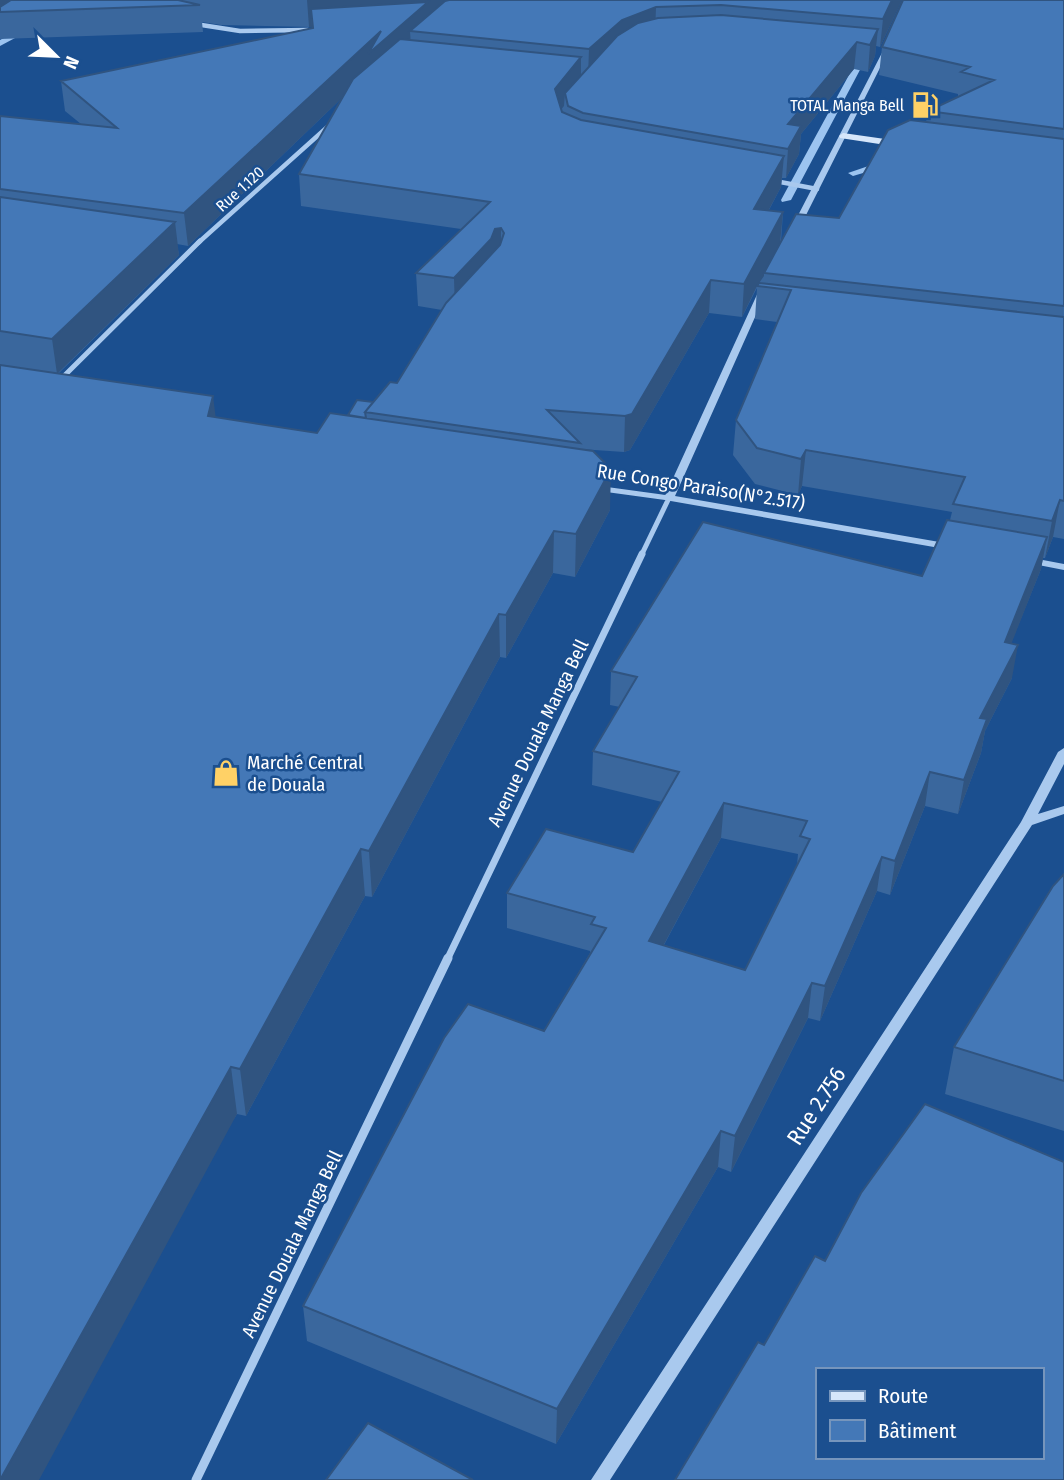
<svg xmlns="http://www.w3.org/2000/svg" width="1064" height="1480" font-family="'Fira Sans Condensed',sans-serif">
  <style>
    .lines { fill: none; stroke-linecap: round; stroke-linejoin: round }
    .stream { fill: #9cc4f0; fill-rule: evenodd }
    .minor-far3 { stroke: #a9c9ee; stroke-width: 4.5 }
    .minor-far2 { stroke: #a9c9ee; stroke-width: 5 }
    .minor-far1 { stroke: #a9c9ee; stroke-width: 7 }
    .minor { stroke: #a9c9ee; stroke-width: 9 }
    .tertiary { fill: #a9c9ee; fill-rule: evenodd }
    .secondary { fill: #d6e6fa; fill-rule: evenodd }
    .wall { fill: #3a679d; fill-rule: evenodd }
    .shaded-wall { fill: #305480 }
    .building { fill: #4478b7; stroke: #305480; stroke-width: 2; fill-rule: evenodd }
    .labels { text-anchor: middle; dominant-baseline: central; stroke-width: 5; stroke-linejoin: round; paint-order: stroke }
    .far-poi-label { font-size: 16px; fill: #fff; stroke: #1b4f8f; text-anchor: end }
    .far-street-label { font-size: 16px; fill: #fff; stroke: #1b4f8f }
    .street-label { font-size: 19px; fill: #fff; stroke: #1b4f8f }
    .poi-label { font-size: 19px; fill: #fff; stroke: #1b4f8f; text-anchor: start }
    .near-street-label { font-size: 23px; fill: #fff; stroke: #1b4f8f }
  </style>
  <rect width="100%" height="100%" fill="#1b4f8f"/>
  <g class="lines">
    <path class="stream" d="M 23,28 L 30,30 L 0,46 L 0,40 Z
      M 866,48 L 870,51 L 791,200 L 782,202 L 781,200 L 862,51 Z
      M 886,160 L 890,161 L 890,165 L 853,176 L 848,173 Z"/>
    <path class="minor-far3" d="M 195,24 L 240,31 L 308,30
      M 775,181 L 817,189
      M 198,243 L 333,122"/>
    <path class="minor-far2" d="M 59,381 L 200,241
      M 603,489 L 669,498 L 641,556"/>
    <path class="minor-far1" d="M 447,960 L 642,554"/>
    <path class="minor" d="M 196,1480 L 448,958"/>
    <path class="tertiary" d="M 885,47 L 890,48 L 799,229 L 792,231 L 791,229 Z
      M 764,285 L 768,288 L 675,496 L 951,544 L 956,547 L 955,549 L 951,550 L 665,500 L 664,498 L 760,288 Z
      M 1027,557 L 1064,564 L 1064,570 L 1023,562 L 1022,560 Z
      M 1064,748 L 1064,764 L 1038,814 L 1064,806 L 1064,814 L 1032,825 L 610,1480 L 591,1480 L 1021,822 L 1058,752 Z"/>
    <path class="secondary" d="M 843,133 L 899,141 L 903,144 L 899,147 L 840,138 L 839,136 Z"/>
  </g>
  <path class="wall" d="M 0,0 L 902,0 L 880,47 L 876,46 L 875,56 L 868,72 L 854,69 L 801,134 L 799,154 L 786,178 L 782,178 L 781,187 L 769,210 L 783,212 L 781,242 L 839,218 L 926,122 L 928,111 L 958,97 L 958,94 L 879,75 L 882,47 L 1064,0 L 1064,539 L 1053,537 L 1045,558 L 1043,558 L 1041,569 L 1011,643 L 1012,678 L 985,731 L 981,753 L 958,814 L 925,806 L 890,895 L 877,891 L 820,1021 L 808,1018 L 731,1172 L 718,1167 L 556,1444 L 307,1341 L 303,1306 L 544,1031 L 590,953 L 590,951 L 507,928 L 507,893 L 633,852 L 662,802 L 592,785 L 593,751 L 620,707 L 610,705 L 611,671 L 922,576 L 950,520 L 952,512 L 802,486 L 798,495 L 755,484 L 733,455 L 736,420 L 777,322 L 755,319 L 757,288 L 742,317 L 709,313 L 630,450 L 624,452 L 580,449 L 610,510 L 575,577 L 553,573 L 506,658 L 500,657 L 372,897 L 365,896 L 246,1116 L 237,1114 L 0,1480 L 0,116 L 81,124 L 65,111 L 61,81 L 312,28 L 312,27 L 221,25 L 202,22 L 203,32 L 0,39 ZM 343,97 L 299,174 L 301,206 L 461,229 L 416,273 L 418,306 L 442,310 L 397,383 L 373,402 L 317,433 L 216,417 L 59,373 L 179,255 L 177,244 L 188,246 ZM 721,838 L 798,854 L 797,865 L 745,970 L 664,945 Z
    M 1064,874 L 1064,1131 L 945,1094 L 954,1047 Z"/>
  <path class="shaded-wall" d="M 0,0 L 41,0 L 0,12 Z
    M 307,0 L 463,0 L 410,31 L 411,46 L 369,72 L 188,246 L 184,213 L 381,31 L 406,21 L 311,9 L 312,27 L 309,27 Z
    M 892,0 L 902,0 L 880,47 L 883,19 Z
    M 656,7 L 655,35 L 588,77 L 589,49 L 622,20 Z
    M 878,29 L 875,56 L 868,72 L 870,45 Z
    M 857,42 L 854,69 L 801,134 L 799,154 L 786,178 L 788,149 L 788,124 Z
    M 581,57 L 581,86 L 565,93 L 564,106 L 554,118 L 555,89 Z
    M 784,156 L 781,187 L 752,241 L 754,209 Z
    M 783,212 L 780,244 L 764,273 L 764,276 L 757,286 L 742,317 L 744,284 Z
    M 175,222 L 179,255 L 57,374 L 52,339 Z
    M 501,228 L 501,260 L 455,312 L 454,278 L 495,229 Z
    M 711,280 L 709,313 L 630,450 L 624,452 L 625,416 Z
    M 213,396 L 218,436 L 208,416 Z
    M 806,450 L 802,486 L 798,495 L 801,459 Z
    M 611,469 L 610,510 L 575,577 L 576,534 Z
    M 1060,500 L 1053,537 L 1045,558 L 1052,521 Z
    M 554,531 L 553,573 L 506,658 L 506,615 Z
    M 1047,537 L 1041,569 L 999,675 L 1005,642 Z
    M 499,614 L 500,657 L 372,897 L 369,851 Z
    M 1018,645 L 1012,678 L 985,731 L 981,753 L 958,814 L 964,780 L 980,718 Z
    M 930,772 L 925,806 L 890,895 L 895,861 Z
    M 724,803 L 721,838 L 647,976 L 649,941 Z
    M 361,849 L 365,896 L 246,1116 L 240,1069 Z
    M 882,857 L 877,891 L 820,1021 L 825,986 Z
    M 812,983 L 808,1018 L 731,1172 L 735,1136 Z
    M 231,1067 L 237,1114 L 39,1480 L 0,1480 Z
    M 721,1131 L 718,1167 L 556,1444 L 557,1409 Z"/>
  <path class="building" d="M 11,0 L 178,0 L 200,5 L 0,12 L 0,7 Z
    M 449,0 L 892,0 L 883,19 L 721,5 L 656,7 L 622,20 L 589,49 L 410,31 L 445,1 Z
    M 903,0 L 1064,0 L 1064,129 L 928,111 L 994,80 L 961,72 L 970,67 L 882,47 Z
    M 428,2 L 368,54 L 381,31 L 184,213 L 0,189 L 0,116 L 117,128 L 61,81 L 313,28 L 311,9 Z
    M 721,15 L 878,29 L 870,45 L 857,42 L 788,124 L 801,126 L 788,149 L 583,113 L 568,106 L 565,93 L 617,36 L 638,23 L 658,18 Z
    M 400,39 L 581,57 L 555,89 L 562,112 L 581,120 L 784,156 L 754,209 L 783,212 L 744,284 L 711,280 L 632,414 L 625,416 L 547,410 L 580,443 L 365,412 L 390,382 L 397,383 L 446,303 L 500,245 L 504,233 L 501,228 L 495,229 L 491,239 L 454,278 L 416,273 L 490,202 L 299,174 L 353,79 Z
    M 910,120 L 1064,139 L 1064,306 L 764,273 L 796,214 L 839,218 L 888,130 Z
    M 0,197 L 175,222 L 52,339 L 0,331 Z
    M 759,283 L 1064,317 L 1064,501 L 1060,500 L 1052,521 L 953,504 L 965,477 L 806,450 L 801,459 L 757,448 L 736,420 L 791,290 L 757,286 Z
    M 0,365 L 213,396 L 208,416 L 317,433 L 330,413 L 593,451 L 611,469 L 576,534 L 554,531 L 506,615 L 499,614 L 369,851 L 361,849 L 240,1069 L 231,1067 L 0,1480 Z
    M 357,400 L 373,402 L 365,412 L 366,418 L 348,415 Z
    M 947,520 L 1047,537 L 1005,642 L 1018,645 L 980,718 L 987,719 L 964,780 L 930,772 L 895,861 L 882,857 L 825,986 L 812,983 L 735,1136 L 721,1131 L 557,1409 L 303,1306 L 444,1038 L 468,1004 L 544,1031 L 606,928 L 591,924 L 595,917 L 507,893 L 546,829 L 633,852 L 679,772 L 593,751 L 637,677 L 611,671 L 703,522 L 922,576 ZM 724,803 L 807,821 L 800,836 L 810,839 L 745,970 L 649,941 Z
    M 1064,874 L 1064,1081 L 954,1047 L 1053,886 Z
    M 925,1104 L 1064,1162 L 1064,1480 L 675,1480 L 758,1342 L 764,1345 L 815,1256 L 825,1261 L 861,1193 ZM 817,1370 L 1041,1370 L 1041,1457 L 817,1457 Z
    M 368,1423 L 473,1480 L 326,1480 Z"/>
  <defs>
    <symbol id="fuel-bare" viewBox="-9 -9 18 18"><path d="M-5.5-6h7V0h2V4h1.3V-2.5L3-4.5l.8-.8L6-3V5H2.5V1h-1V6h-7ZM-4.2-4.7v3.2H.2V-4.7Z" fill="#ffd166" stroke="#1b4f8f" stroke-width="2.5" paint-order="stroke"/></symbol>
    <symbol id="shop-bare" viewBox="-9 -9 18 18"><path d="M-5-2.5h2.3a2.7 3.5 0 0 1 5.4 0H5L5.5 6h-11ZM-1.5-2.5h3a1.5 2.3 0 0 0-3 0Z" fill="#ffd166" stroke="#1b4f8f" stroke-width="2.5" paint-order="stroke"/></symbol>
  </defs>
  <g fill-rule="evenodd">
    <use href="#fuel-bare" x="906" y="86" width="38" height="38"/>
    <use href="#shop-bare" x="207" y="754" width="38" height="38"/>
  </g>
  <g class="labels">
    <g class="far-poi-label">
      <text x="904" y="105">TOTAL Manga Bell</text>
    </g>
    <g class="far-street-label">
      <text transform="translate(240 189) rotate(-42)">Rue 1.120</text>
    </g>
    <g class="street-label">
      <text transform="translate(701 487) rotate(9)">Rue Congo Paraiso(N°2.517)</text>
      <text transform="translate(538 733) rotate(-64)">Avenue Douala Manga Bell</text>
      <text transform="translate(292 1244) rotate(-64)">Avenue Douala Manga Bell</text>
    </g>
    <g class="poi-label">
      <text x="247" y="762">Marché Central<tspan x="247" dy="22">de Douala</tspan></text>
    </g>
    <g class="near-street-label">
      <text transform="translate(816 1106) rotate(-57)">Rue 2.756</text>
    </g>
  </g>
  <rect x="816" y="1368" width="228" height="91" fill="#1b4f8f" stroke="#7695bc" stroke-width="2"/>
  <rect x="830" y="1391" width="35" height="10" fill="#d6e6fa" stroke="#7695bc" stroke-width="2"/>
  <text x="878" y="1403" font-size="21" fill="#ffffff">Route</text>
  <rect x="830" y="1420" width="35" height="21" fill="#4478b7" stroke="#7695bc" stroke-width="2"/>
  <text x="878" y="1438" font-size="21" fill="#ffffff">Bâtiment</text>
  <g transform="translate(56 56) rotate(114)" stroke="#1b4f8f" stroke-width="5" paint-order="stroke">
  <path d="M0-5L12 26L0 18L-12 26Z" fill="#ffffff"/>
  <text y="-10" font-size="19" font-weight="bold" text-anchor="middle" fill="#ffffff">N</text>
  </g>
</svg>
